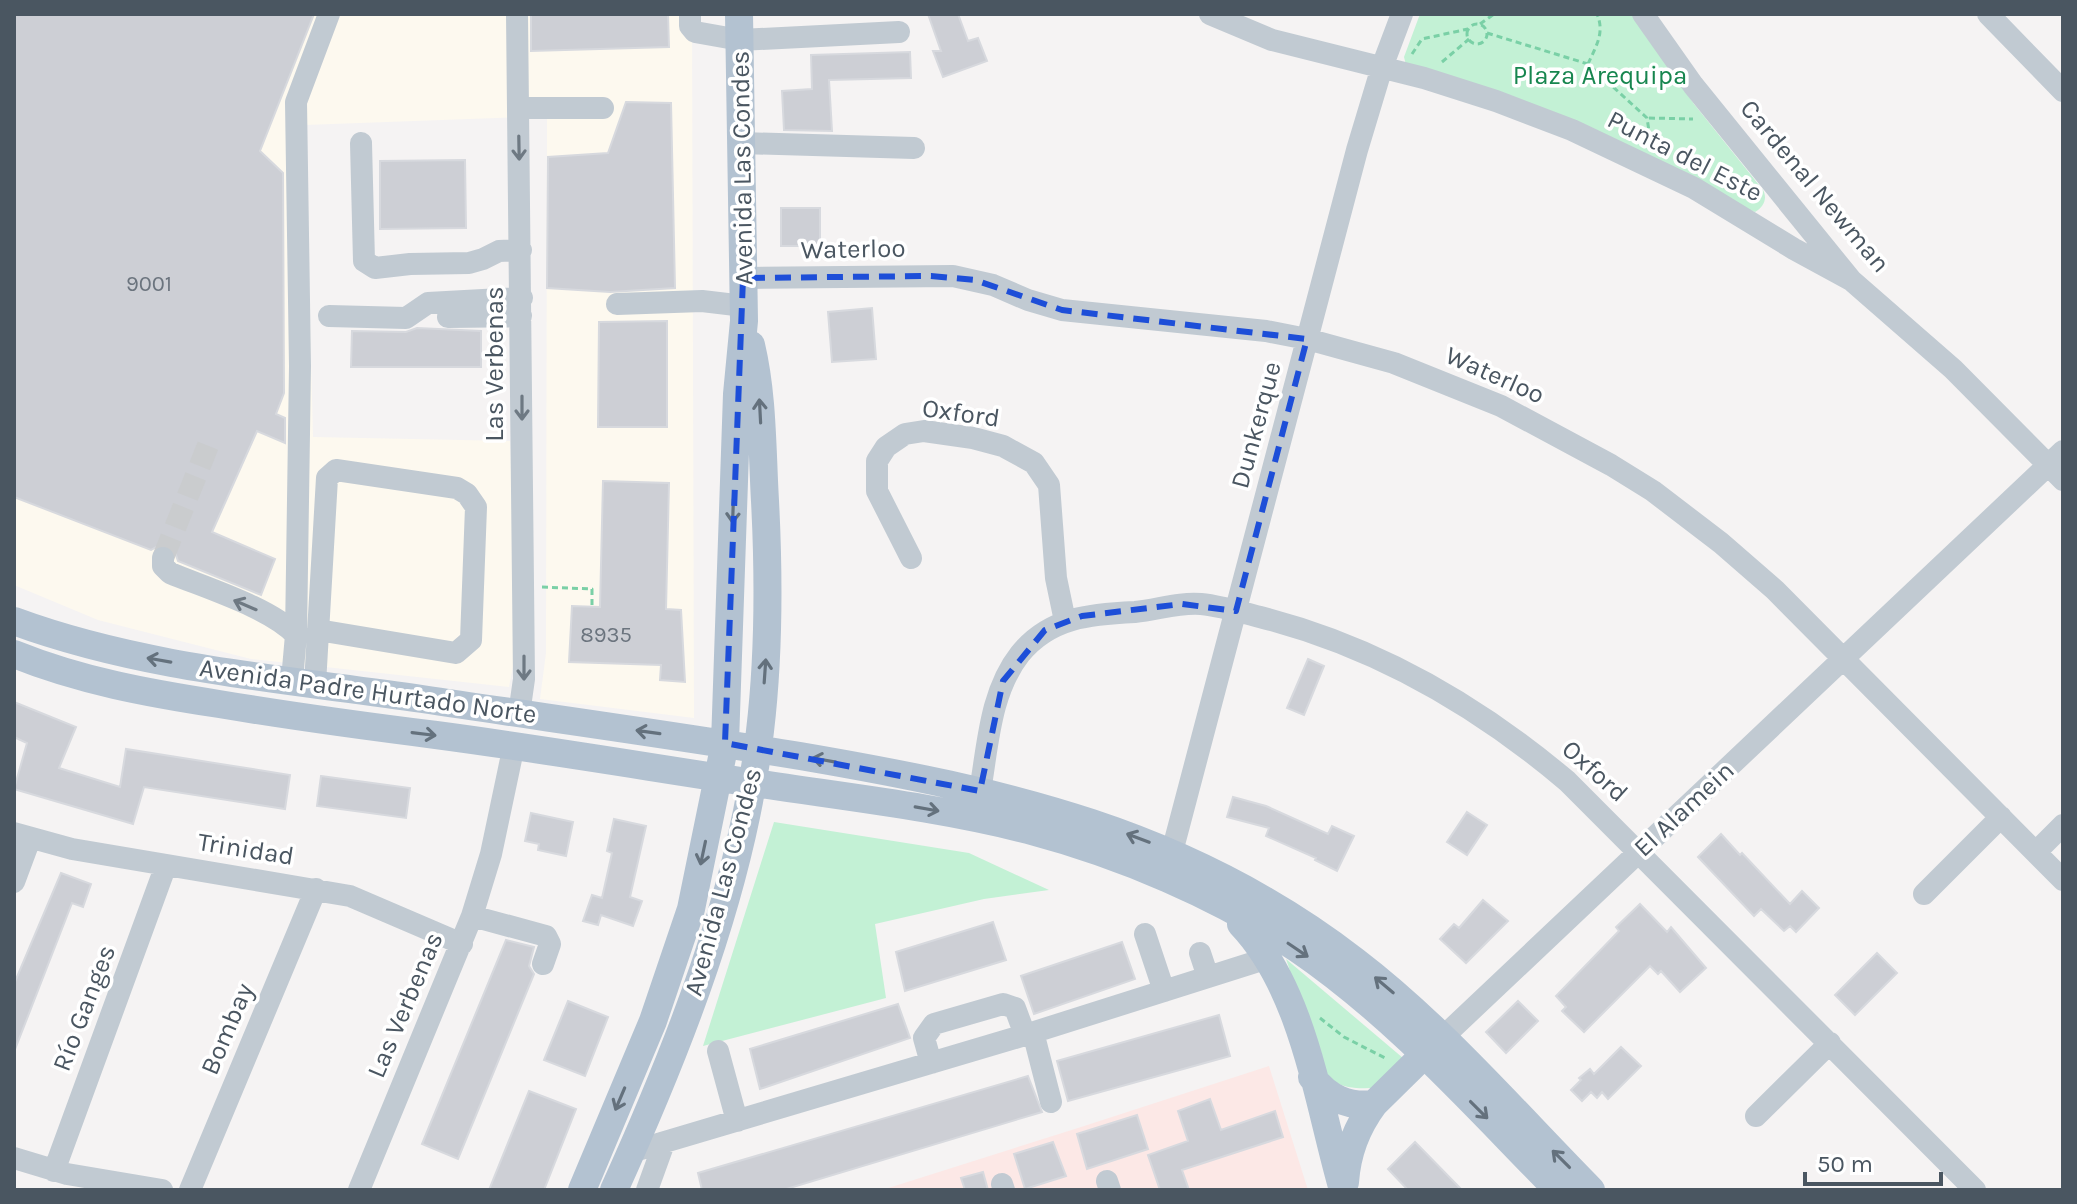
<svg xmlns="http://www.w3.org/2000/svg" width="2077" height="1204" font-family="Karla,sans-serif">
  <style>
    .commercial { fill: #fdf9ef }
    .medical { fill: #fce8e6 }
    .green { fill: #c3f1d5 }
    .building { fill: #cdcfd5; stroke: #d7d9de; stroke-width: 2 }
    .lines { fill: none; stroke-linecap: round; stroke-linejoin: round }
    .minor-tunnel { stroke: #caccce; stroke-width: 22; stroke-dasharray: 22 11; stroke-linecap: butt }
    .path { stroke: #7ad0a6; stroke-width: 3; stroke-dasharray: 6 4; stroke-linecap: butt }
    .minor { stroke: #c1cad2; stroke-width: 22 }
    .major { stroke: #b3c2d1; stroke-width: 28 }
    .oneway { stroke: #6e7983 }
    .oneway2 { stroke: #64717d }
    .marked { fill: none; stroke: #1d4ed8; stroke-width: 6; stroke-dasharray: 16 10; stroke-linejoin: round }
    .labels { text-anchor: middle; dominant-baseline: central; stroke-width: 7; stroke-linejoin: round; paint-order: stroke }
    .number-label { font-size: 22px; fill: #6b747e }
    .park-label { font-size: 26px; fill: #17864f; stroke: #fff }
    .street-label { font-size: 26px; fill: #4a5661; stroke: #fff }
  </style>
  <rect width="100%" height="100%" fill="#f5f3f3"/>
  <path class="commercial" d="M 14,14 L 692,14 L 694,718 L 540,699 L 546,653 L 547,116 L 305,125 L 313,437 L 510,441 L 517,646 L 509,687 L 251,659 L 98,620 L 14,585 Z"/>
  <path class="medical" d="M 1269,1066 L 1308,1190 L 882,1190 L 1078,1128 Z"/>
  <path class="green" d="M 1420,14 L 1632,14 L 1694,104 L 1763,190 C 1768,199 1763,208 1755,212 L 1406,65 L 1404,57 Z
    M 774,822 L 969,853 L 1049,890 L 984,899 L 875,924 L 886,998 L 703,1046 Z
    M 1286,959 L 1403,1058 L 1378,1088 C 1364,1088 1346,1090 1334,1081 C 1298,1054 1301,999 1286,959 Z"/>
  <path class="building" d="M 14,14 L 314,14 L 260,151 L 283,173 L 284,393 L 276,414 L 285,418 L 285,443 L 257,431 L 212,532 L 275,559 L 261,595 L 178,561 L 175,552 L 169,546 L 162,544 L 151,550 L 14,497 Z
    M 531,14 L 668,14 L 669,47 L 531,51 Z
    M 928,14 L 958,14 L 968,41 L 978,38 L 987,61 L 943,77 L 933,51 L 941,51 Z
    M 910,52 L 911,78 L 829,80 L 832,131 L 784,130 L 782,91 L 812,89 L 811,55 Z
    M 626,102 L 671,103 L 675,288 L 610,292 L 547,288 L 548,157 L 608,153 Z
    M 465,160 L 466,228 L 380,229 L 380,161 Z
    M 781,208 L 820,208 L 820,246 L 781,246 Z
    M 872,308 L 876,359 L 832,362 L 828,312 Z
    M 667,321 L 667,427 L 598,427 L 599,322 Z
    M 417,328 L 481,331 L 481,367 L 351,367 L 352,331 L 406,332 Z
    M 603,481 L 669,483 L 666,609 L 681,610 L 685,682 L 660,680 L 661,665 L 569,662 L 572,606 L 600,607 Z
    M 1308,659 L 1324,666 L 1304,715 L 1287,708 Z
    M 14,702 L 76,727 L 59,768 L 120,787 L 126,749 L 290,775 L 285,809 L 144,787 L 133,824 L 14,789 L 27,743 L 14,737 Z
    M 321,776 L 410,788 L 406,818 L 317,806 Z
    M 1233,797 L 1266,806 L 1328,834 L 1332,826 L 1354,836 L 1337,871 L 1315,860 L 1316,858 L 1266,836 L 1269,828 L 1227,817 Z
    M 1467,812 L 1487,825 L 1467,855 L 1447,842 Z
    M 531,813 L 573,822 L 566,856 L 538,850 L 539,844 L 525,841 Z
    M 614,819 L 646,826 L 630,897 L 642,901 L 633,926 L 601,915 L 598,925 L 583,921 L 592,895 L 602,898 L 612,853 L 607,851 Z
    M 1721,834 L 1740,855 L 1742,853 L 1790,904 L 1802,891 L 1819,908 L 1796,932 L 1790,926 L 1784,931 L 1761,909 L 1754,916 L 1698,857 Z
    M 61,873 L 91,884 L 83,907 L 72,903 L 14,1052 L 14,984 Z
    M 1483,900 L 1508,921 L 1466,963 L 1440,939 L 1454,924 L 1459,928 Z
    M 1640,904 L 1667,932 L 1671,927 L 1706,968 L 1680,992 L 1661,971 L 1658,974 L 1650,966 L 1584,1032 L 1562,1011 L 1566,1007 L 1556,996 L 1619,931 L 1616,927 Z
    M 993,922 L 1006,960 L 905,991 L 896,952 Z
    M 506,940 L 534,947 L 529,966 L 534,974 L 458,1159 L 422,1144 Z
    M 1122,942 L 1135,979 L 1034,1014 L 1021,976 Z
    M 1877,953 L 1897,973 L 1855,1015 L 1835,995 Z
    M 568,1001 L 608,1017 L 585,1076 L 544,1060 Z
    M 1518,1001 L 1538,1021 L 1506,1053 L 1486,1032 Z
    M 898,1004 L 910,1038 L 760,1089 L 750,1049 Z
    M 1219,1015 L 1230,1056 L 1068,1101 L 1057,1061 Z
    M 1621,1047 L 1641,1066 L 1608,1099 L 1602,1092 L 1597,1098 L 1591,1092 L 1582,1101 L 1571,1090 L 1581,1080 L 1579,1078 L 1590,1069 L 1594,1074 Z
    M 1028,1076 L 1042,1112 L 783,1190 L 702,1190 L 698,1173 Z
    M 529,1091 L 576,1109 L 544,1190 L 489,1190 Z
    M 1210,1099 L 1221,1130 L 1275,1111 L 1283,1137 L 1182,1170 L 1189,1190 L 1160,1190 L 1148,1155 L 1188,1141 L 1178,1111 Z
    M 1137,1115 L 1148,1149 L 1087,1169 L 1077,1134 Z
    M 1053,1142 L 1066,1176 L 1025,1189 L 1014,1154 Z
    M 1415,1142 L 1462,1190 L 1408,1190 L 1388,1169 Z
    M 983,1172 L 988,1190 L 965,1190 L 961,1178 Z"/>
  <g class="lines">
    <path class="minor-tunnel" d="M 163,558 L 211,438"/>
    <path class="path" d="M 1480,24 L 1494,14
      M1467 34a10 10 0 1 1 20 0a10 10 0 1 1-20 0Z
      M 1487,33 L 1588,64 L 1647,118 L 1651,144
      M 1412,54 L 1422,39 L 1468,29
      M 1442,62 L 1469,39
      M 1588,64 C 1596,46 1605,33 1597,14
      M 1649,118 L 1693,119
      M 542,587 L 592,589 L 592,607
      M 1320,1018 L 1344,1037 L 1385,1058"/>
    <path class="minor" d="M 517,14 L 524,679 L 519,714
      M 690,14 L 690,26 L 695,32 L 740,40 L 899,32
      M 1210,14 L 1272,40 L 1424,78 L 1496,101 L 1572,130 L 1694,188 L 1794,249 L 1851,280
      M 1643,14 L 1693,85 L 1851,280 L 1953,369 L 2063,480
      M 1988,14 L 2063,91
      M 518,108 L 603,108
      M 361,143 L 364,261 L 375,268 L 410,264 L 469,263 L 483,259 L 499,251 L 521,250
      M 742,143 L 914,148
      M 743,278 L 953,276 L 993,285 L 1028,300 L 1062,310 L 1266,331 L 1307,339 L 1394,363 L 1501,406 L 1611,465 L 1653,491 L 1721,543 L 1775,590 L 2063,880
      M 617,304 L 702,301 L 744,306
      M 329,316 L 406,318 L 428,303 L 522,298
      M 448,317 L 521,316
      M 163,558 L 163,566 L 170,573 C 206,588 271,608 296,635 L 292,680
      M 911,558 L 877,491 L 877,461 L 886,447 L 905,434 L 924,431 L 973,438 L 1003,446 L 1034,463 L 1049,485 L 1056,578 L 1065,621
      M 296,635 L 300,366 L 296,102 L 329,14
      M 315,684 L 327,478 L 336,470 L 457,488 L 467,494 L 476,507 L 471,640 L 456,653 L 318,630
      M 980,791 C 988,745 990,692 1020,654 C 1050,617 1091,614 1135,612 C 1157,610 1179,602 1201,604 C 1221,606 1241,612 1260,617 C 1375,646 1477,705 1567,781 L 1975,1190
      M 14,833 L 72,849 L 350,896 L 462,944
      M 1172,852 L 1357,150 L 1382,67 L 1402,14
      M 2036,852 L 2063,825
      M 14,882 L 30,839
      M 1924,894 L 2001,817
      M 472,916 L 546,936 L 550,944 L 543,964
      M 1145,934 L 1164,991
      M 1200,953 L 1208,977
      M 1033,1032 L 1051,1102
      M 1442,1038 L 2063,451
      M 718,1051 L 737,1121
      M 931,1063 L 924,1038 L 934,1024 L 1003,1004 L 1015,1008 L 1025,1035
      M 1756,1116 L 1830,1043
      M 631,1152 L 1025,1035 L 1268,958
      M 14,1158 L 67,1174 L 162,1190
      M 54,1171 L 166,865
      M 1107,1181 L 1110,1190
      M 1002,1184 L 1004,1190
      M 190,1190 L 316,889
      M 359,1190 L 472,916 L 491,854 L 514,745
      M 647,1190 L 664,1143"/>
    <path class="major" d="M 14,621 C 144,669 286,679 422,699 C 548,718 674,735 800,756 C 1004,791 1187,831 1355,961 C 1439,1025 1516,1114 1591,1190
      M 14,654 C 81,681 148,693 219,704 C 291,716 364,726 436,735 C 542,749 648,767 754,783 C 845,797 938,807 1028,830 C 1122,855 1217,895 1298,949 C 1396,1016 1475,1106 1558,1190
      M 1241,924 C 1304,990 1318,1104 1343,1190
      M 1312,1077 C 1328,1098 1348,1107 1374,1104
      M 1345,1182 C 1347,1152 1356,1128 1374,1104 L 1438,1041
      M 582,1190 L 653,1021 L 691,909 L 725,743 L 737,394 L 744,321 L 739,14
      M 614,1190 C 679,1047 742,888 760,731 C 769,655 769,578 765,501 C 762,449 763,396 751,345"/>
  </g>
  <defs><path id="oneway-shaft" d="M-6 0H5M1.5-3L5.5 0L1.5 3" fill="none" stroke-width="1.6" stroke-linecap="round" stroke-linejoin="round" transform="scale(2)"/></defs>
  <g class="oneway">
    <use href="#oneway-shaft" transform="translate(519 148) rotate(89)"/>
    <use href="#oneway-shaft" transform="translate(522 408) rotate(90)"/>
    <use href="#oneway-shaft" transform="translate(245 605) rotate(-157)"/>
    <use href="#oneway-shaft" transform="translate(524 668) rotate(90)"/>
  </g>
  <g class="oneway2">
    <use href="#oneway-shaft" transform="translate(760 411) rotate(-93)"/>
    <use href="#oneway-shaft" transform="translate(733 511) rotate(92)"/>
    <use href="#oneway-shaft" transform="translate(159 660) rotate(-170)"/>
    <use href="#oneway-shaft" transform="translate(765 671) rotate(-86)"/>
    <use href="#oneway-shaft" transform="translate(648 732) rotate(-172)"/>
    <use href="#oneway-shaft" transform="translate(424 734) rotate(7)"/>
    <use href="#oneway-shaft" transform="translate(824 760) rotate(-170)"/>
    <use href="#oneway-shaft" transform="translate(927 809) rotate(10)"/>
    <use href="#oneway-shaft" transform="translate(1138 838) rotate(-159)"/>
    <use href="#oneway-shaft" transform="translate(703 853) rotate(102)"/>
    <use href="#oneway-shaft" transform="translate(1298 950) rotate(34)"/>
    <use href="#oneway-shaft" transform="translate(1384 985) rotate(-140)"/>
    <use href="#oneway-shaft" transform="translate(620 1099) rotate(113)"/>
    <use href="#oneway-shaft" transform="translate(1479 1110) rotate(45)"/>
    <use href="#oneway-shaft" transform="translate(1561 1159) rotate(-135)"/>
  </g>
  <path class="marked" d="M 931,276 L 975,280 L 1062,310 L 1307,339 L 1236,611 L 1182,604 L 1082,616 L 1045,630 L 1003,681 L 980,791 L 725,743 L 743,278 Z"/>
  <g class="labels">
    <g class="number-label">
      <text x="149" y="284">9001</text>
      <text x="606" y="635">8935</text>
    </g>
    <g class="park-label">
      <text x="1600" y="75">Plaza Arequipa</text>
    </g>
    <g class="street-label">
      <text transform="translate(1685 156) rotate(27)">Punta del Este</text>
      <text transform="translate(742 168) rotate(-91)">Avenida Las Condes</text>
      <text transform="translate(1815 186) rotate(50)">Cardenal Newman</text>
      <text transform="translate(853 249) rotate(-1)">Waterloo</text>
      <text transform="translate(494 364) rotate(-90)">Las Verbenas</text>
      <text transform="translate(1495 375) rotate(24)">Waterloo</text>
      <text transform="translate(961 413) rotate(8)">Oxford</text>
      <text transform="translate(1256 425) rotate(-75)">Dunkerque</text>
      <text transform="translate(368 691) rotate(8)">Avenida Padre Hurtado Norte</text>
      <text transform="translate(1595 771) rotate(42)">Oxford</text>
      <text transform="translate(1684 809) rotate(-43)">El Alamein</text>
      <text transform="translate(246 849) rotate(9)">Trinidad</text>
      <text transform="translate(723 882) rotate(-75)">Avenida Las Condes</text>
      <text transform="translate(405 1005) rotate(-67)">Las Verbenas</text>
      <text transform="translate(84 1008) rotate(-69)">Río Ganges</text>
      <text transform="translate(227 1029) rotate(-67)">Bombay</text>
    </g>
  </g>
  <rect width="2077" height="1204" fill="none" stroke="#4a5661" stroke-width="32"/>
  <path d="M1805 1172v12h136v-12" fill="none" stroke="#4a5661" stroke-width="4"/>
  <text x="1817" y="1172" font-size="24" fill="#4a5661" stroke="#ffffff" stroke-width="6" paint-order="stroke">50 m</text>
</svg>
